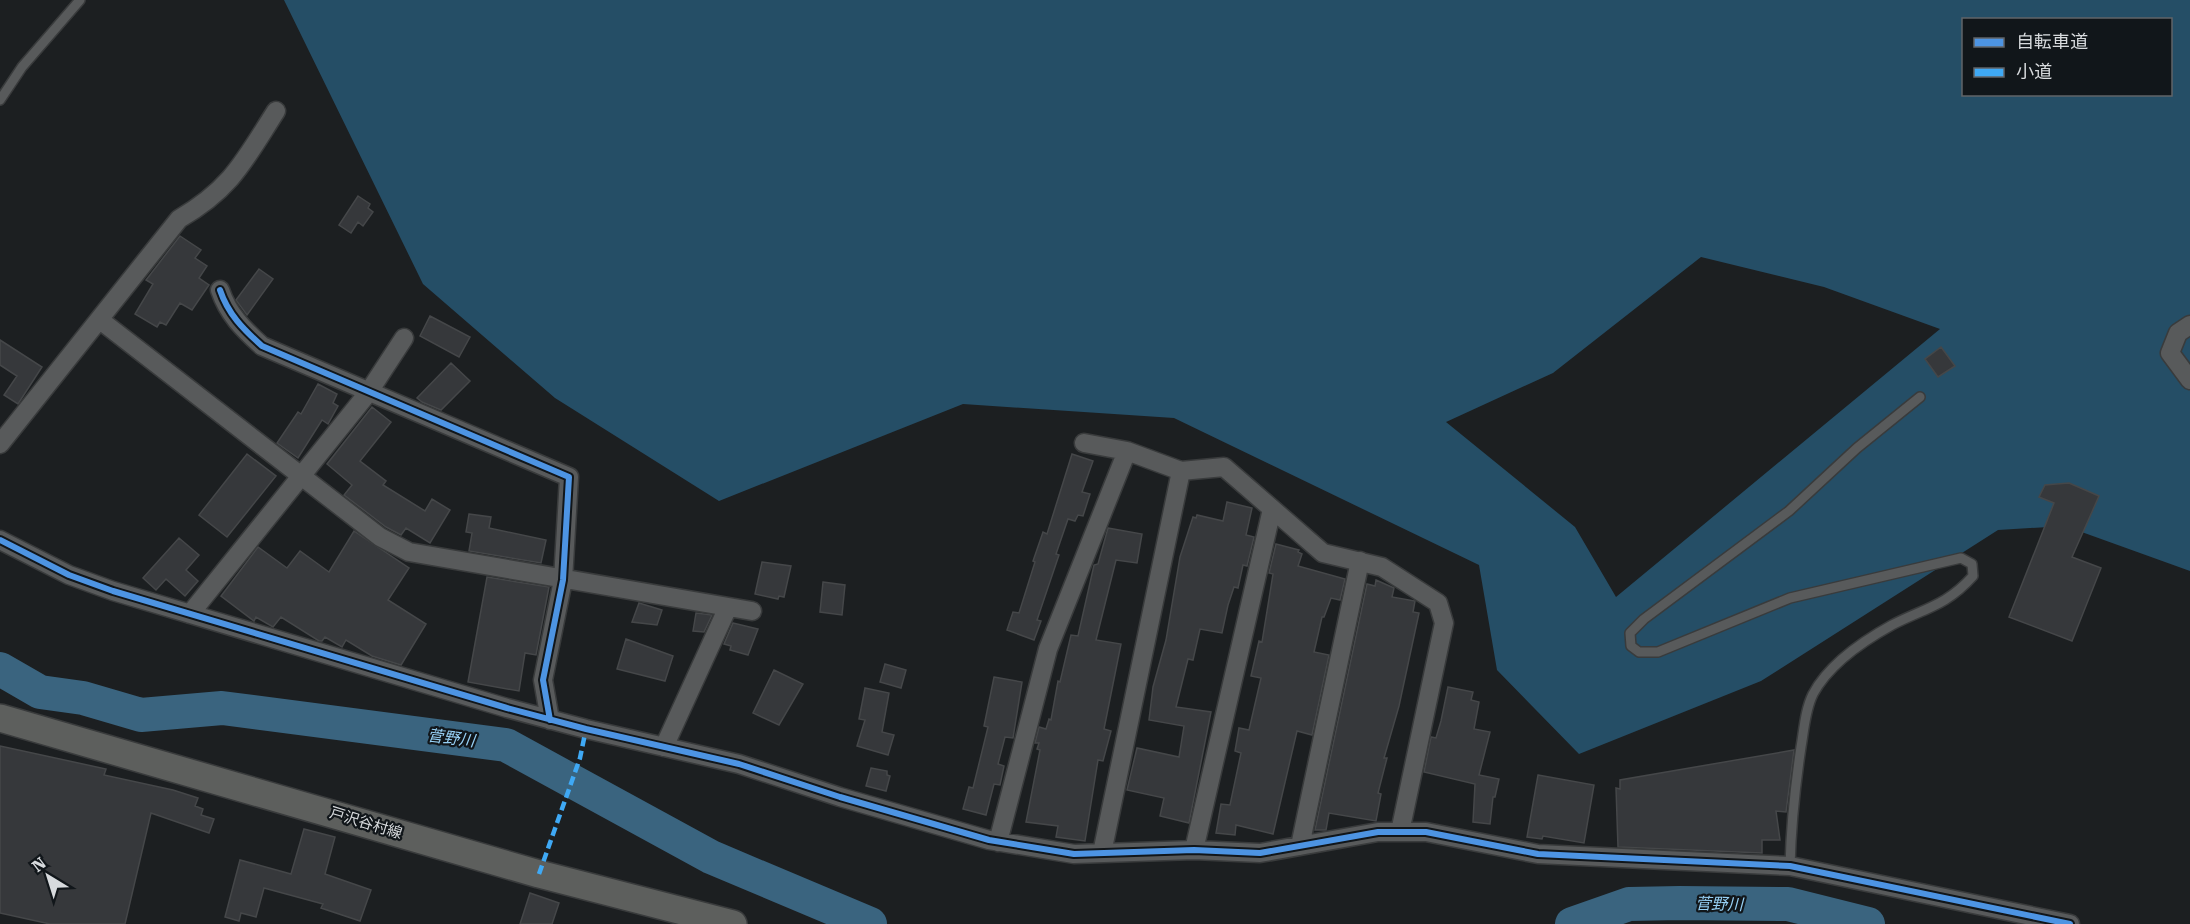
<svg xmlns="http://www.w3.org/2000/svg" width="2190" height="924" font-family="'Roboto Serif','Noto Sans JP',serif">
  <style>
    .forest { fill: #254e66; fill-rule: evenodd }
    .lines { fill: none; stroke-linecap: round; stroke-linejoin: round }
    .river { stroke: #3a647f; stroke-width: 34 }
    .building { fill: #36383b; stroke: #454749; stroke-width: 1.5 }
    .lane-casing { stroke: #393b3c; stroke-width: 12 }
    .street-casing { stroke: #393b3c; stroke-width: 21 }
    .secondary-casing { stroke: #393b3c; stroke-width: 30 }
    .lane { stroke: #585a5b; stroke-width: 9 }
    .street { stroke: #585a5b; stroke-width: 18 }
    .secondary { stroke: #5d5f5d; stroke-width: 27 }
    .quiet { stroke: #3fa9f5; stroke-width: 4.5; stroke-dasharray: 9 4.5; stroke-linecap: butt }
    .cycleway-casing { stroke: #11161a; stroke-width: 10 }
    .cycleway { stroke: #4d94e3; stroke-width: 6 }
    .labels { text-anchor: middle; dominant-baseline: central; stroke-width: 4.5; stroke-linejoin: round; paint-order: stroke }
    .street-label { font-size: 15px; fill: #d7dadd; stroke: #11161a }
    .water-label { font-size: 16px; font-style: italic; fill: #97d1f6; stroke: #11161a }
  </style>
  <rect width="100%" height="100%" fill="#1c1f21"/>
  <path class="forest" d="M 284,0 L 2190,0 L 2190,571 L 2065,526 L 1998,530 L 1761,681 L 1579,754 L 1497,670 L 1479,565 L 1174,418 L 963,404 L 719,501 L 555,398 L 423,284 ZM 1964,20 L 2170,20 L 2170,94 L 1964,94 ZM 1701,257 L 1824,287 L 1940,329 L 1616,597 L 1575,527 L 1446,422 L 1553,373 Z"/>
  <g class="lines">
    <path class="river" d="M 0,669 L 40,692 L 83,698 L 141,715 L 222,708 L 506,745 L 711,857 L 870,924
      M 1572,924 L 1629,904 L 1680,903 L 1788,904 L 1868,924"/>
  </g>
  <path class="building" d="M 358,196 L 370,204 L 368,208 L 373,212 L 363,226 L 358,222 L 351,233 L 339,225 Z
    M 180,236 L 201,250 L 195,258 L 207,266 L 199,278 L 209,285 L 192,310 L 180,303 L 166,325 L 160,322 L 157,327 L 135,314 L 153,284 L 146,280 Z
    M 259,269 L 273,279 L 247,315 L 236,300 Z
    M 430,316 L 470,337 L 459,357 L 420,336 Z
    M 0,340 L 42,367 L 18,404 L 4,395 L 17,376 L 0,365 Z
    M 1941,347 L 1955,366 L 1938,377 L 1925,359 Z
    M 451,363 L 470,381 L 441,410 L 422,402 L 417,398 Z
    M 318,384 L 337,394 L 333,403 L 338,406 L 328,424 L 322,420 L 298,458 L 277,443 L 298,412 L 301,414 Z
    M 372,407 L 391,422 L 360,461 L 386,481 L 383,485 L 425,511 L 432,499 L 450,510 L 430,543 L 406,528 L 401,535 L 386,527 L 344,495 L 352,485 L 327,464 Z
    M 247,454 L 276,476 L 227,537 L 199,515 Z
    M 1072,454 L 1093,461 L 1082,492 L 1090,494 L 1083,516 L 1078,515 L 1075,521 L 1068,519 L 1056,554 L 1059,555 L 1037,620 L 1041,621 L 1034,640 L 1007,630 L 1013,612 L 1019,613 L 1035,562 L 1033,561 L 1043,532 L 1047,534 Z
    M 2069,483 L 2099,496 L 2072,557 L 2101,568 L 2072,641 L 2009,617 L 2054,503 L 2039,497 L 2045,485 Z
    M 1227,502 L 1252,508 L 1246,535 L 1254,537 L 1247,566 L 1243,565 L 1238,588 L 1234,587 L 1228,605 L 1222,633 L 1200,629 L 1193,660 L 1188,659 L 1176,707 L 1211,712 L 1189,823 L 1160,816 L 1164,798 L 1127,790 L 1137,748 L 1179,757 L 1184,726 L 1149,720 L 1153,687 L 1166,640 L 1180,557 L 1193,517 L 1196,518 L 1197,515 L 1223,521 Z
    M 469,514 L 491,517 L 489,528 L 546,540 L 541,563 L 469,551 L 472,533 L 466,532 Z
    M 1108,528 L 1142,534 L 1137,563 L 1116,560 L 1096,640 L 1121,644 L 1104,729 L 1111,731 L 1103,761 L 1098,760 L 1085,841 L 1056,837 L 1058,826 L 1026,822 L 1040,750 L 1037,749 L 1039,743 L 1035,743 L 1039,727 L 1046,729 L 1049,719 L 1051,720 L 1058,681 L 1060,682 L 1071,635 L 1078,636 L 1094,565 L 1098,564 Z
    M 354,531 L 409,568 L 388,600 L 426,624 L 401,665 L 372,656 L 346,640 L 342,647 L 325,637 L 322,641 L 319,641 L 281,617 L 273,627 L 256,617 L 254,621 L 221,596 L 258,547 L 287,568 L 300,551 L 329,572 Z
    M 179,538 L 199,555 L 186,570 L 198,581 L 185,596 L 166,579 L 156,590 L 143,578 Z
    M 1276,544 L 1299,550 L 1298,552 L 1302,554 L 1298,566 L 1345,579 L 1340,600 L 1331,598 L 1324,617 L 1322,617 L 1314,652 L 1329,655 L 1312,735 L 1297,731 L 1273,834 L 1236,825 L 1235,835 L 1216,833 L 1221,804 L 1230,805 L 1241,753 L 1235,751 L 1239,728 L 1249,730 L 1261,678 L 1251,676 L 1259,641 L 1262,642 L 1273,574 L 1269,573 Z
    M 762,562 L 791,566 L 784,597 L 779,596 L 778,599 L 755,594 Z
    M 487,577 L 549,587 L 536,655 L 525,653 L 519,691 L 468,682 Z
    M 1376,580 L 1394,588 L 1392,597 L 1415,601 L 1413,612 L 1419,613 L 1399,706 L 1384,758 L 1387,758 L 1378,793 L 1381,794 L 1376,821 L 1329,813 L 1326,830 L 1315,830 L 1367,584 L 1375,586 Z
    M 823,582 L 845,585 L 842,615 L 820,612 Z
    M 639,603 L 662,610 L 657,625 L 632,622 Z
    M 696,613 L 712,615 L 704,632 L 693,631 Z
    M 733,623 L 758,629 L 748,655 L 730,650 L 731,646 L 724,644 Z
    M 626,639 L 673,656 L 665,681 L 617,669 Z
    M 885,664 L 906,670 L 901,688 L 880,682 Z
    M 774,670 L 803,684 L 779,725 L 753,713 Z
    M 994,677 L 1022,682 L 1013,738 L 1005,737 L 998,764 L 1004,766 L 1000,785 L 994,784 L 986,815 L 963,809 L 969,787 L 973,788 L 988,727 L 984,726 Z
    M 1448,687 L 1473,692 L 1471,700 L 1479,702 L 1474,729 L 1490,732 L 1479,775 L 1499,779 L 1495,797 L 1493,797 L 1490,824 L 1473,822 L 1475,784 L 1424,772 L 1431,737 L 1436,738 L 1441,721 Z
    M 865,688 L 889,693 L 882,732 L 894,735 L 888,755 L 857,746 L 865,720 L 859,719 Z
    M 0,746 L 106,769 L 104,775 L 173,790 L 198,798 L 195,806 L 203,809 L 201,815 L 214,819 L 209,833 L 151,813 L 125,924 L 50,924 L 0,913 Z
    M 1794,750 L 1786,812 L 1776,811 L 1780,840 L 1762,840 L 1762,853 L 1618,847 L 1616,788 L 1620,789 L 1620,780 Z
    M 871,768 L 887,771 L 887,775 L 890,776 L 886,791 L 866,786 Z
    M 1538,775 L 1594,785 L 1584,843 L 1543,836 L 1542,839 L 1527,837 Z
    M 304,829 L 335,837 L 325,874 L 371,890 L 360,921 L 321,908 L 323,904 L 264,888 L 256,917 L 241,913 L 239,921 L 225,917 L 240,860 L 291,874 Z
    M 530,893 L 559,903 L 552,924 L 520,924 Z"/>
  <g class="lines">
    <defs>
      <path id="lane" d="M 0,100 L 22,67 L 80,0
        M 1790,866 C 1791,826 1795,787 1801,747 C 1804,730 1805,710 1813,694 C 1829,664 1863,641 1892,625 C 1925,608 1946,606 1973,576 L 1972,564 L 1961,558 L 1790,598 L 1658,652 L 1639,652 L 1631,646 L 1630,633 L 1644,619 L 1789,511 L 1857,448 L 1920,397"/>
      <path id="street" d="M 220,290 C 228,314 243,329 262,346 L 569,477 L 563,580 L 543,680 L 550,720
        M 100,320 L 380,537 L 409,552 L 752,611
        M 2190,325 L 2178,333 L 2170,353 L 2190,380
        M 1084,443 L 1127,451 L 1181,471 L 1224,467 L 1323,553 L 1382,567 L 1438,603 L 1444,623 L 1400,832
        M 0,444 L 179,219 C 232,188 244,161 276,111
        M 0,540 L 69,575 L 113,591 L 507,708 L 586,729 L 739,764 L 840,797 L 989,840 L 1074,854 L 1194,850 L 1260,853 L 1378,832 L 1426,832 L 1538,854 L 1790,866 L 2070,924
        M 190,614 L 368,393 L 404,338
        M 664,747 L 728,607
        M 998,842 L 1048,649 L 1127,451
        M 1300,846 L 1360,561
        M 1194,850 L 1272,509
        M 1102,853 L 1181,471"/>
      <path id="secondary" d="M 0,718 L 539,874 L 733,924"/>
    </defs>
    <use href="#lane" class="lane-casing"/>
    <use href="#street" class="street-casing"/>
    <use href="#secondary" class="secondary-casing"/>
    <use href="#lane" class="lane"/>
    <use href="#street" class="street"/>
    <use href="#secondary" class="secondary"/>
    <path class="quiet" d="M 539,874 L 580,758 L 586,729"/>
    <defs>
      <path id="cycleway" d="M 220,290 C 228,314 243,329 262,346 L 569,477 L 563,580 L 543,680 L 550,720
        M 0,540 L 69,575 L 113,591 L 507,708 L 586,729 L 739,764 L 840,797 L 989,840 L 1074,854 L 1194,850 L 1260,853 L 1378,832 L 1426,832 L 1538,854 L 1790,866 L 2070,924"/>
    </defs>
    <use href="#cycleway" class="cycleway-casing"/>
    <use href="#cycleway" class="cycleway"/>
  </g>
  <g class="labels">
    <g class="street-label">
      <text transform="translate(366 823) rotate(17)">戸沢谷村線</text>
    </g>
    <g class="water-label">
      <text transform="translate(451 738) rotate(7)">菅野川</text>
      <text transform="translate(1719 904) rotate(1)">菅野川</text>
    </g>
  </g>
  <rect x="1962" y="18" width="210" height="78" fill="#11161a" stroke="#606468" stroke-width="1.5"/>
  <rect x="1974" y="38" width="30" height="9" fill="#4d94e3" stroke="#606468" stroke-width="1.5"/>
  <text x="2016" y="48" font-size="18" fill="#d7dadd">自転車道</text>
  <rect x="1974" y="68" width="30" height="9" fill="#3fa9f5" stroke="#606468" stroke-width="1.5"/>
  <text x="2016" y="78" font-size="18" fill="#d7dadd">小道</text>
  <g transform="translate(48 876) rotate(322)" stroke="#11161a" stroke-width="4.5" paint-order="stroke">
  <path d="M0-4.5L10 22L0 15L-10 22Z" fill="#d7dadd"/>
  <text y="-9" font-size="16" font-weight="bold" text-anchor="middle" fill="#d7dadd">N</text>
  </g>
</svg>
